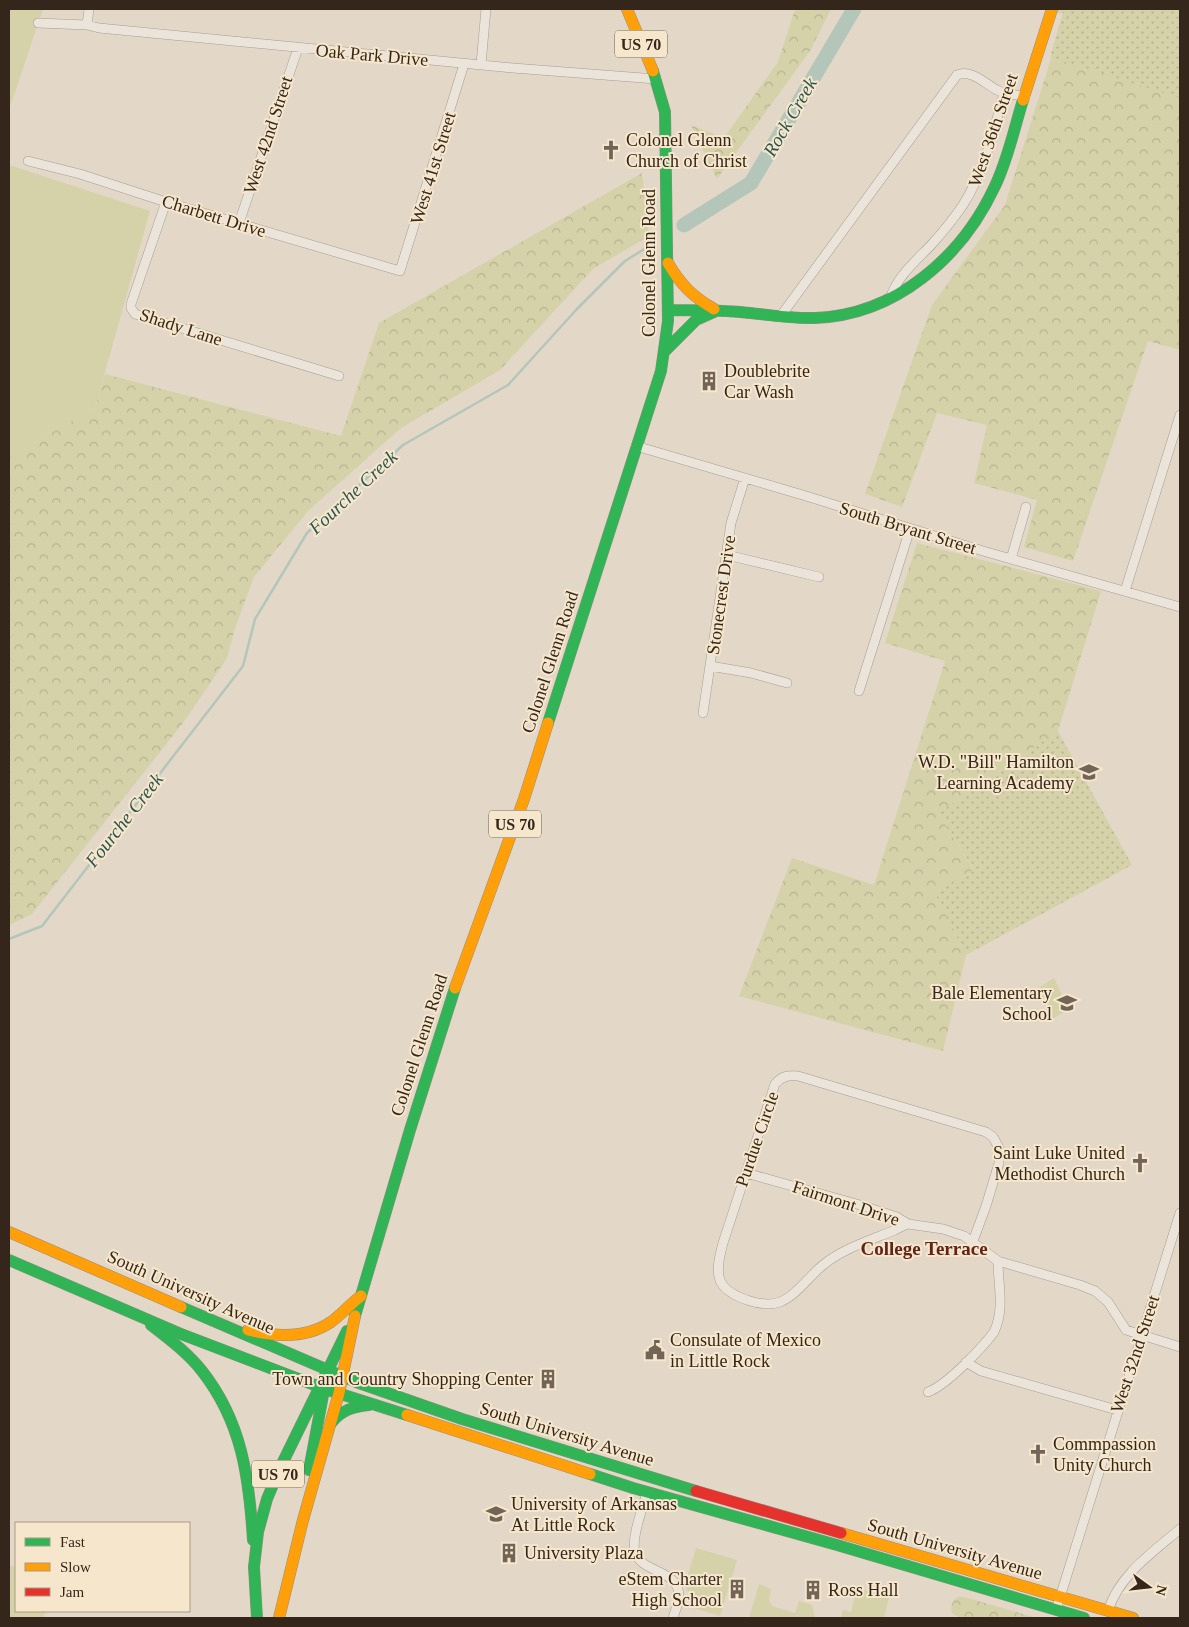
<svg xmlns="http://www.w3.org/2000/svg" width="1189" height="1627" font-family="Georgia,serif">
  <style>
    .green { fill: #d5d1a9 }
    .forest { fill: url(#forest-crowns) }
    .park { fill: url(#park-dots) }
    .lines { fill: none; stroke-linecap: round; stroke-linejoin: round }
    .stream { stroke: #b4c6ba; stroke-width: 2.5 }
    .river { stroke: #b4c6ba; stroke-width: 15 }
    .street-casing { stroke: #a79d92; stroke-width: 10 }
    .fast-casing { stroke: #978d81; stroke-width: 12 }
    .slow-casing { stroke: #978d81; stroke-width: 12 }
    .jam-casing { stroke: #978d81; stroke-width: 12 }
    .street { stroke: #eae4da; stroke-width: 9 }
    .fast { stroke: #30b455; stroke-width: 11 }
    .slow { stroke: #ff9f0a; stroke-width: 11 }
    .jam { stroke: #e5322d; stroke-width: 11 }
    .labels { text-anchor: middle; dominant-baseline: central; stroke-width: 4; stroke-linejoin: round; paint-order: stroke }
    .shield { fill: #f6e7cc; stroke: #6f6050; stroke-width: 1 }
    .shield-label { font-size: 16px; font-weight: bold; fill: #35261b }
    .street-label { font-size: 18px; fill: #35261b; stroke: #f6e7cc }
    .poi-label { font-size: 18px; fill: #35261b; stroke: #f6e7cc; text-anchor: start }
    .water-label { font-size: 19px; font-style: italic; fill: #2a554f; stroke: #f6e7cc }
    .neighbourhood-label { font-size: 19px; font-weight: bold; fill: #62231a; stroke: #f6e7cc }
  </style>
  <defs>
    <pattern id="forest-crowns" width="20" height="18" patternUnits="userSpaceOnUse" patternTransform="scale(1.25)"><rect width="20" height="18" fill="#d5d1a9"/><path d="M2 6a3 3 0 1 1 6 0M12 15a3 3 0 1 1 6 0" fill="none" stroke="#b7b391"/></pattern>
    <pattern id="park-dots" width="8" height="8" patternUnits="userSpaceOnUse" patternTransform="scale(1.25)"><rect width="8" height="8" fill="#d5d1a9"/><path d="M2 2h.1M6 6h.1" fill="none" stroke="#b7b391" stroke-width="1.8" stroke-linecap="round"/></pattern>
  </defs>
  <rect width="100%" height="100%" fill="#e3d8c7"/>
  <path class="green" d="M 9,9 L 43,9 L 9,110 Z
    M 9,165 L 150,211 L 95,408 L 9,456 Z
    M 1054,978 L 1069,1009 L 1051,1020 L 1037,989 Z
    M 696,1548 L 737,1560 L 720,1616 L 694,1608 L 685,1584 Z
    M 9,1565 L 16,1567 L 16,1611 L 46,1611 L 43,1618 L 9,1618 Z
    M 759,1584 L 771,1589 L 769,1601 L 772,1606 L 795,1613 L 799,1601 L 812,1605 L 815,1618 L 749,1618 Z
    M 855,1587 L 889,1598 L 884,1618 L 841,1618 L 843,1610 L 851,1612 L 855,1597 L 853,1594 Z"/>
  <path class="forest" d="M 795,9 L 831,9 L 810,51 L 717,179 L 691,125 L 724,138 L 778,62 Z
    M 1040,9 L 1180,9 L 1180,350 L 1148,341 L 1073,561 L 1024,547 L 1037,500 L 974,483 L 987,425 L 937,413 L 902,507 L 865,494 L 932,305 L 1005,205 L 1065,14 Z
    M 642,173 L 649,236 L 593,269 L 500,370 L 401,428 L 308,511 L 254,577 L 235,628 L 227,658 L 186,719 L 32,914 L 9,925 L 9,456 L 95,408 L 105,374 L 341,436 L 379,323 Z
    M 917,543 L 1101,591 L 1058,731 L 938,813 L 974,870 L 935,893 L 966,955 L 943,1051 L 739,996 L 792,858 L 874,885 L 945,661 L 885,643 Z
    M 958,1597 L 964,1597 L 1037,1618 L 960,1618 L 952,1613 C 950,1606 952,1601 958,1597 Z"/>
  <path class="park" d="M 1064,9 L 1180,9 L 1180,98 L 1050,57 Z
    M 1058,731 L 1132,865 L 966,955 L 935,893 L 974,869 L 938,813 Z"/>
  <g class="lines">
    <path class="stream" d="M 9,939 L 42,926 L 243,666 L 255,619 L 307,533 L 403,445 L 508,385 L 576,310 L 625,261 L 654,243"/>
    <path class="river" d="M 684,225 L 751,183 L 854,9"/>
    <defs>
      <path id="street" d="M 38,23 L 87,25 L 99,28 L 513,68 L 656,79
        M 87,25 L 89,9
        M 481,64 L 486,9
        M 28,161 L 80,174 L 166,202 L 400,271 L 464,64
        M 166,202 L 131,304 L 131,308 L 135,314 L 339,376
        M 239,223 L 298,48
        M 890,299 C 897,276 916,261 932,244 C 943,232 954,218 963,205 C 984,172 994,130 1004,93
        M 780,317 L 957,75 C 972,69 985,84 997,90 C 1006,95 1016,94 1025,97
        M 636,446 L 806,496 L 983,551 L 1180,607
        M 727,555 L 819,577
        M 1011,559 L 1026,507
        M 1125,591 L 1180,415
        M 710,666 L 751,673 L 787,683
        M 859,691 L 910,529
        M 703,713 L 731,523 L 745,478
        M 746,1173 L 860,1205 L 897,1217 L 908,1224 L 943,1229 L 964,1236 L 998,1261 L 1080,1285 L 1095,1291 L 1108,1302 L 1126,1330 L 1180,1347
        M 908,1224 C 903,1225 899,1228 895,1230 C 871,1240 844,1248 823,1265 C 809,1276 797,1295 780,1302 C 770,1306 760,1304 750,1301 C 715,1290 714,1276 723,1243 L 775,1084 C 782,1076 788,1075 798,1076 L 986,1132 L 993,1137 L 999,1148 L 999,1163 L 986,1206 L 973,1241
        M 966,1362 L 981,1371 L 1117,1410
        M 928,1392 C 947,1385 982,1348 994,1332 C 1005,1309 998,1285 998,1261
        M 647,1492 C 643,1508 631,1537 635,1552 C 642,1574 679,1569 679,1596 C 679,1603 675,1611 673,1618
        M 1056,1610 L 1180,1213
        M 1108,1611 C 1119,1575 1153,1552 1180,1529"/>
      <path id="fast" d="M 668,310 C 692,310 716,310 740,312 C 765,314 790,319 815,318 C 896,315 962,257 995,186 C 1008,159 1014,129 1023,100
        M 665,351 L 696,320 L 714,312
        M 548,723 L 661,371 L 668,321 L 665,112 L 653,71
        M 9,1260 L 181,1334 L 325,1389 L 407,1415
        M 181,1307 L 356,1382 L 462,1419 L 696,1491
        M 355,1316 L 410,1130 L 455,988
        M 151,1325 C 169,1339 188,1353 202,1371 C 242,1422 249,1477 253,1540
        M 331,1423 C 342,1410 352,1407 369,1405
        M 309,1470 L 324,1390
        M 590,1474 L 633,1488 L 837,1545 L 1084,1618
        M 257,1618 L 254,1567 L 258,1532 L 267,1499 L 280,1468 L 347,1331"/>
      <path id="slow" d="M 627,9 L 653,71
        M 1023,100 L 1052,9
        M 668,263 C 681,285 692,296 714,309
        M 455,988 L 524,799 L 548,723
        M 9,1232 L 181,1307
        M 248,1330 C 276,1337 306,1339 331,1322 C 342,1314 350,1304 361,1296
        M 407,1415 L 590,1474
        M 841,1533 L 1133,1618
        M 279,1618 L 303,1520 L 339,1393 L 355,1316"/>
      <path id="jam" d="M 696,1491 L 841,1533"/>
    </defs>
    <use href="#street" class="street-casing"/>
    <use href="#fast" class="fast-casing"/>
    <use href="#slow" class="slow-casing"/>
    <use href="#jam" class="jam-casing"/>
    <use href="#street" class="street"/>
    <use href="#fast" class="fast"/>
    <use href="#slow" class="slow"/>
    <use href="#jam" class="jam"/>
  </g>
  <defs>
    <symbol id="church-bare" viewBox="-9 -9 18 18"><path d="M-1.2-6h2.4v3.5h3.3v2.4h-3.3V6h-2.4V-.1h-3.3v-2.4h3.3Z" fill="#726457" stroke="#f6e7cc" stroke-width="2.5" paint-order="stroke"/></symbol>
    <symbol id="building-bare" viewBox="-9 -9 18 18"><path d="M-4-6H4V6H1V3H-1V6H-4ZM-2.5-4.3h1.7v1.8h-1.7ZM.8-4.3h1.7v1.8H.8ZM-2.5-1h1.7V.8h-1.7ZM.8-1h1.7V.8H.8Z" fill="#726457" stroke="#f6e7cc" stroke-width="2.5" paint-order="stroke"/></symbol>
    <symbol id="school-bare" viewBox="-9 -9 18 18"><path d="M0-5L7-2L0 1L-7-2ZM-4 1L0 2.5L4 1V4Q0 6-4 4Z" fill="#726457" stroke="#f6e7cc" stroke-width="2.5" paint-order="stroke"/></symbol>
    <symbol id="civic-bare" viewBox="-9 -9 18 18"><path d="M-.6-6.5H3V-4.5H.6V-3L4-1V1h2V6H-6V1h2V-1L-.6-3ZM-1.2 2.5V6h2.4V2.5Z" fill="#726457" stroke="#f6e7cc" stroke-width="2.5" paint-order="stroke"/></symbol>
    <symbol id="university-bare" viewBox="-9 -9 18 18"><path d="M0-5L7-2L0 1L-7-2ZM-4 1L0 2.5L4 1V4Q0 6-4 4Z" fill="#726457" stroke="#f6e7cc" stroke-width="2.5" paint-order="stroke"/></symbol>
  </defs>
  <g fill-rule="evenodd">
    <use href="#church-bare" x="597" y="136" width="28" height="28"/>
    <use href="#building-bare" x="695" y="367" width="28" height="28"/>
    <use href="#school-bare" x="1075" y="758" width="28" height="28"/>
    <use href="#school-bare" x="1053" y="989" width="28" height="28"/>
    <use href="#church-bare" x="1126" y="1149" width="28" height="28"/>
    <use href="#civic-bare" x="641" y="1336" width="28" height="28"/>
    <use href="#building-bare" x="534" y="1365" width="28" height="28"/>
    <use href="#church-bare" x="1024" y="1440" width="28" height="28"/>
    <use href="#university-bare" x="482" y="1500" width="28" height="28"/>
    <use href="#building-bare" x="495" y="1539" width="28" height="28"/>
    <use href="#building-bare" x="723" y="1575" width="28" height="28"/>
    <use href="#building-bare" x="799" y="1576" width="28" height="28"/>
  </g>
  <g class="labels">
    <g class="shield">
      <rect x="615" y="30.5" width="52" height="27" rx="4"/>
      <rect x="489" y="810.5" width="52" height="27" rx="4"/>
      <rect x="252" y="1460.5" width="52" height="27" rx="4"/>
    </g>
    <g class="shield-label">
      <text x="641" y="44">US 70</text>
      <text x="515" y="824">US 70</text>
      <text x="278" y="1474">US 70</text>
    </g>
    <g class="street-label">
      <text transform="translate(372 55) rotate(5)">Oak Park Drive</text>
      <text transform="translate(993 130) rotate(-71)">West 36th Street</text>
      <text transform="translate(268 135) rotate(-72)">West 42nd Street</text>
      <text transform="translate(433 168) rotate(-73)">West 41st Street</text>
      <text transform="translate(214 216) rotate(17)">Charbett Drive</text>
      <text transform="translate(649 263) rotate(-90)">Colonel Glenn Road</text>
      <text transform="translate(181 327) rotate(18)">Shady Lane</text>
      <text transform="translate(908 528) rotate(17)">South Bryant Street</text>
      <text transform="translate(721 595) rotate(-82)">Stonecrest Drive</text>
      <text transform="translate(550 662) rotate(-72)">Colonel Glenn Road</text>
      <text transform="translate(419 1045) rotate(-72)">Colonel Glenn Road</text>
      <text transform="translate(757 1139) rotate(-71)">Purdue Circle</text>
      <text transform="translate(846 1203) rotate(18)">Fairmont Drive</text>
      <text transform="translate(191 1292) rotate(24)">South University Avenue</text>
      <text transform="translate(1135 1354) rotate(-72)">West 32nd Street</text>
      <text transform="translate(567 1434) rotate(17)">South University Avenue</text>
      <text transform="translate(955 1549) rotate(16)">South University Avenue</text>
    </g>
    <g class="poi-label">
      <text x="626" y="140">Colonel Glenn<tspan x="626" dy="21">Church of Christ</tspan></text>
      <text x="724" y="371">Doublebrite<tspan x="724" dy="21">Car Wash</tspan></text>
      <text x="1074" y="762" text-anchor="end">W.D. "Bill" Hamilton<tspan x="1074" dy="21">Learning Academy</tspan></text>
      <text x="1052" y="993" text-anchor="end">Bale Elementary<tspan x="1052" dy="21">School</tspan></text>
      <text x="1125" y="1153" text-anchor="end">Saint Luke United<tspan x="1125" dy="21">Methodist Church</tspan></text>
      <text x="670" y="1340">Consulate of Mexico<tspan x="670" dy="21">in Little Rock</tspan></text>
      <text x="533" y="1379" text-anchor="end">Town and Country Shopping Center</text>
      <text x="1053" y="1444">Commpassion<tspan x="1053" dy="21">Unity Church</tspan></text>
      <text x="511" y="1504">University of Arkansas<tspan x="511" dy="21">At Little Rock</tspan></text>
      <text x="524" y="1553">University Plaza</text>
      <text x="722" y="1579" text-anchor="end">eStem Charter<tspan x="722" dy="21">High School</tspan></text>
      <text x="828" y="1590">Ross Hall</text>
    </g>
    <g class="water-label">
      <text transform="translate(790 117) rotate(-60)">Rock Creek</text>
      <text transform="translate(353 492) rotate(-43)">Fourche Creek</text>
      <text transform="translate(124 820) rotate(-52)">Fourche Creek</text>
    </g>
    <g class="neighbourhood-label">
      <text x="924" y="1248">College Terrace</text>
    </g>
  </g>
  <rect width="1189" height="1627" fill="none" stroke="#35261b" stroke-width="20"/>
  <rect x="15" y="1522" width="175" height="90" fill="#f6e7cc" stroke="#a99a85"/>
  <rect x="25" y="1538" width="25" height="8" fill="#30b455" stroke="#a99a85"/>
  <text x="60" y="1547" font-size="15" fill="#35261b">Fast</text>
  <rect x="25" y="1563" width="25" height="8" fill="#ff9f0a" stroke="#a99a85"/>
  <text x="60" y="1572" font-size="15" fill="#35261b">Slow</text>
  <rect x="25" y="1588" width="25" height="8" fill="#e5322d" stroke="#a99a85"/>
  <text x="60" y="1597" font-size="15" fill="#35261b">Jam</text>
  <g transform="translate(1149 1587) rotate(105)" stroke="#f6e7cc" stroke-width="4" paint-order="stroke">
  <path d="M0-4L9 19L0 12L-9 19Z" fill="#35261b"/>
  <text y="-8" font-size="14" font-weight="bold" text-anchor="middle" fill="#35261b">N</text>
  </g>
</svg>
